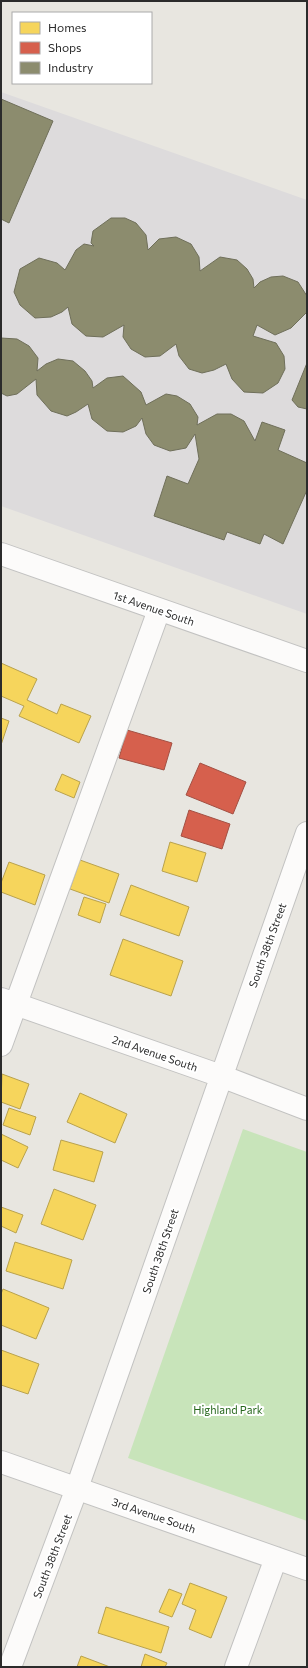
<svg xmlns="http://www.w3.org/2000/svg" width="308" height="1668" font-family="Commissioner,sans-serif">
  <style>
    .industrial { fill: #dddbdc }
    .green { fill: #c8e4ba }
    .homes { fill: #f6d55c; stroke: #b9a24d }
    .shops { fill: #d6604d; stroke: #a35043 }
    .industry { fill: #8c8c6e; stroke: #6f6f5a }
    .lines { fill: none; stroke-linecap: round; stroke-linejoin: round }
    .minor-casing { stroke: #c2c2c1; stroke-width: 24 }
    .minor { stroke: #fcfbfa; stroke-width: 22 }
    .labels { text-anchor: middle; dominant-baseline: central; stroke-width: 4; stroke-linejoin: round; paint-order: stroke }
    .street-label { font-size: 11px; fill: #2b2b2b; stroke: #fff }
    .park-label { font-size: 11px; fill: #26671c; stroke: #fff }
  </style>
  <rect width="100%" height="100%" fill="#e8e6e0"/>
  <path class="industrial" d="M 1,92 L 307,200 L 307,614 L 1,506 Z"/>
  <path class="green" d="M 243,1129 L 307,1152 L 307,1521 L 128,1458 Z"/>
  <path class="homes" d="M 1,663 L 37,679 L 27,700 L 57,714 L 61,704 L 91,716 L 79,743 L 19,716 L 24,706 L 1,696 Z
    M 1,718 L 9,721 L 1,745 Z
    M 62,774 L 80,782 L 74,798 L 55,790 Z
    M 170,842 L 206,853 L 197,882 L 162,871 Z
    M 80,860 L 119,874 L 109,903 L 70,889 Z
    M 9,862 L 45,875 L 35,905 L 1,892 L 1,883 Z
    M 131,885 L 189,907 L 179,936 L 120,915 Z
    M 84,897 L 106,904 L 100,923 L 78,915 Z
    M 123,939 L 183,961 L 171,996 L 110,975 Z
    M 2,1074 L 29,1084 L 20,1109 L 1,1102 Z
    M 80,1093 L 127,1114 L 115,1143 L 67,1122 Z
    M 9,1108 L 36,1117 L 30,1135 L 3,1125 Z
    M 1,1134 L 28,1147 L 18,1168 L 1,1160 Z
    M 61,1140 L 103,1152 L 94,1182 L 53,1170 Z
    M 54,1189 L 96,1205 L 83,1240 L 41,1224 Z
    M 1,1207 L 23,1215 L 16,1233 L 1,1226 Z
    M 15,1242 L 72,1260 L 63,1289 L 6,1271 Z
    M 3,1289 L 49,1308 L 36,1339 L 1,1325 L 1,1294 Z
    M 1,1350 L 39,1364 L 28,1394 L 1,1385 Z
    M 190,1583 L 227,1597 L 211,1638 L 189,1629 L 196,1610 L 182,1604 Z
    M 169,1589 L 182,1594 L 172,1617 L 159,1612 Z
    M 106,1607 L 169,1627 L 161,1653 L 98,1633 Z
    M 145,1654 L 167,1663 L 165,1667 L 141,1667 Z
    M 81,1656 L 110,1667 L 77,1667 Z"/>
  <path class="shops" d="M 127,730 L 172,743 L 164,770 L 119,758 Z
    M 200,763 L 246,782 L 233,814 L 186,795 Z
    M 189,810 L 230,824 L 222,849 L 181,836 Z"/>
  <path class="industry" d="M 1,99 L 53,121 L 9,223 L 1,219 Z
    M 111,218 L 125,218 L 136,223 L 146,235 L 148,250 L 159,239 L 176,237 L 191,244 L 199,257 L 200,271 L 220,257 L 237,260 L 247,269 L 253,279 L 254,288 L 260,282 L 271,277 L 283,276 L 298,282 L 307,296 L 307,312 L 291,328 L 275,335 L 257,325 L 253,336 L 276,343 L 284,356 L 285,369 L 278,383 L 263,393 L 244,392 L 232,379 L 226,364 L 214,370 L 202,373 L 189,369 L 179,356 L 176,344 L 160,356 L 145,357 L 131,349 L 123,337 L 124,325 L 103,337 L 86,336 L 72,324 L 68,307 L 62,312 L 51,317 L 35,318 L 20,305 L 14,292 L 20,269 L 39,258 L 57,263 L 65,270 L 76,250 L 84,244 L 94,246 L 91,243 L 93,231 Z
    M 1,338 L 17,339 L 29,346 L 38,358 L 37,371 L 46,364 L 58,359 L 73,361 L 85,371 L 92,381 L 93,388 L 107,378 L 123,376 L 141,392 L 146,405 L 166,394 L 177,396 L 190,404 L 198,417 L 197,425 L 217,414 L 231,414 L 244,421 L 255,441 L 262,422 L 285,430 L 278,450 L 307,463 L 307,490 L 283,544 L 264,534 L 260,544 L 227,532 L 224,540 L 154,516 L 167,476 L 188,484 L 199,459 L 195,434 L 186,448 L 170,451 L 154,445 L 146,434 L 142,418 L 136,426 L 123,432 L 107,431 L 92,419 L 88,404 L 76,412 L 67,416 L 51,411 L 37,395 L 36,379 L 17,394 L 7,396 L 1,393 Z
    M 307,363 L 307,409 L 298,407 L 292,400 Z"/>
  <g class="lines">
    <defs>
      <path id="minor" d="M 1,554 L 307,661
        M 1,999 L 221,1076 L 307,1109
        M 1,1045 L 159,610
        M 1,1462 L 307,1569
        M 10,1667 L 77,1488 L 307,833
        M 236,1667 L 276,1558"/>
    </defs>
    <use href="#minor" class="minor-casing"/>
    <use href="#minor" class="minor"/>
  </g>
  <g class="labels">
    <g class="street-label">
      <text transform="translate(154 608) rotate(19)">1st Avenue South</text>
      <text transform="translate(267 945) rotate(-70)">South 38th Street</text>
      <text transform="translate(155 1053) rotate(19)">2nd Avenue South</text>
      <text transform="translate(160 1251) rotate(-71)">South 38th Street</text>
      <text transform="translate(154 1515) rotate(19)">3rd Avenue South</text>
      <text transform="translate(52 1556) rotate(-69)">South 38th Street</text>
    </g>
    <g class="park-label">
      <text x="228" y="1409">Highland Park</text>
    </g>
  </g>
  <rect width="308" height="1668" fill="none" stroke="#2b2b2b" stroke-width="4"/>
  <rect x="12" y="12" width="140" height="72" fill="#ffffff" stroke="#aaaaaa"/>
  <rect x="20" y="22" width="20" height="12" fill="#f6d55c" stroke="#aaaaaa"/>
  <text x="48" y="32" font-size="12" fill="#2b2b2b">Homes</text>
  <rect x="20" y="42" width="20" height="12" fill="#d6604d" stroke="#aaaaaa"/>
  <text x="48" y="52" font-size="12" fill="#2b2b2b">Shops</text>
  <rect x="20" y="62" width="20" height="12" fill="#8c8c6e" stroke="#aaaaaa"/>
  <text x="48" y="72" font-size="12" fill="#2b2b2b">Industry</text>
</svg>
